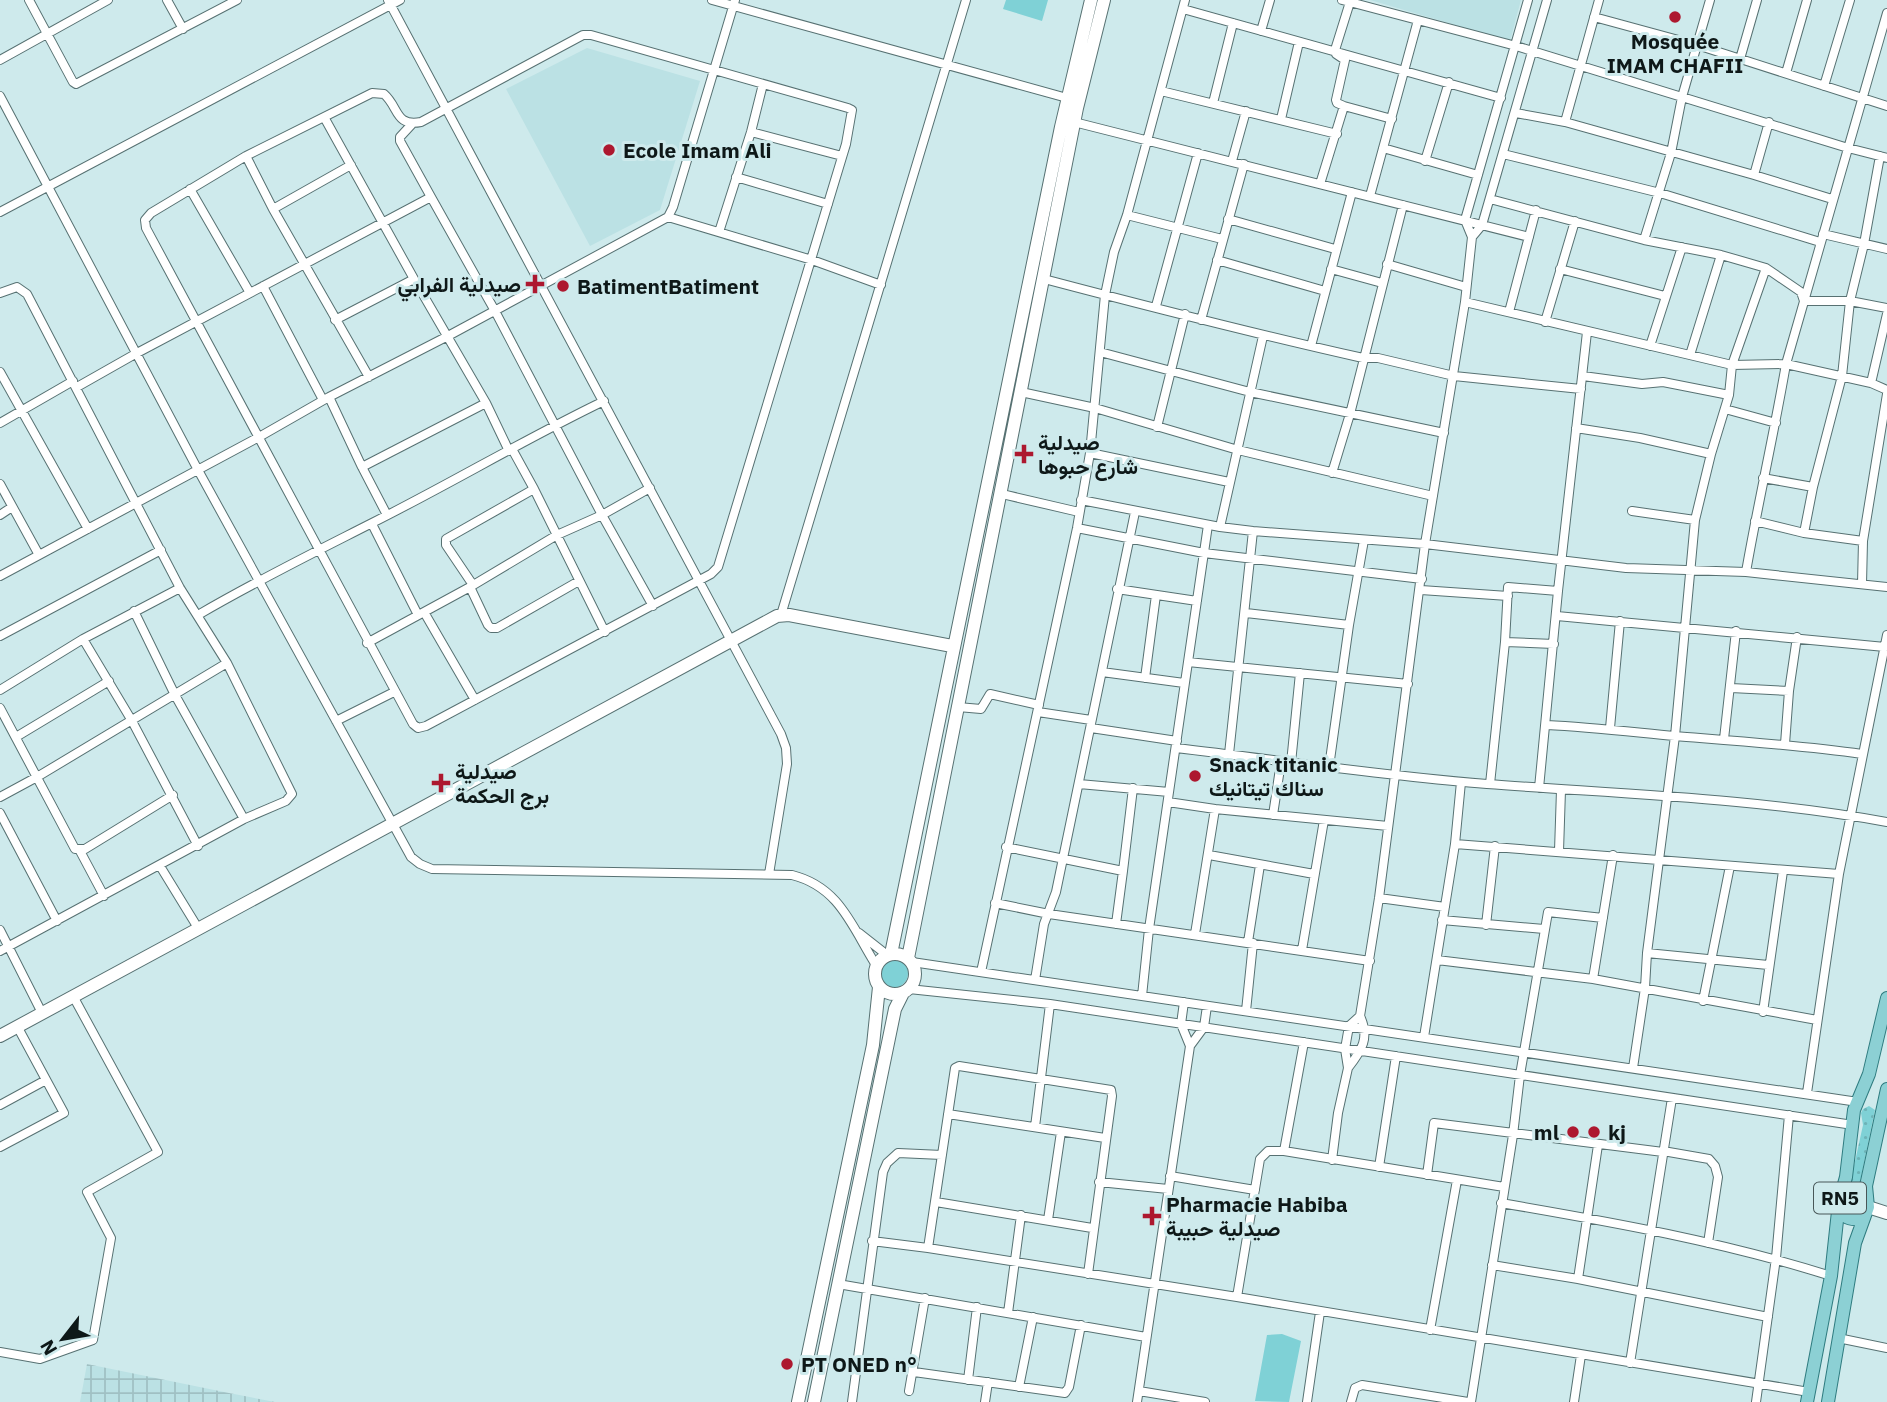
<svg xmlns="http://www.w3.org/2000/svg" width="1887" height="1402" font-family="'IBM Plex Sans',Vazirmatn,sans-serif">
  <style>
    .built { fill: #bbe1e4 }
    .industrial { fill: url(#industrial-grid) }
    .grass { fill: url(#grass-dots) }
    .park { fill: #7fd1d6 }
    .lines { fill: none; stroke-linecap: round; stroke-linejoin: round }
    .street-casing { stroke: #577172; stroke-width: 10 }
    .secondary-casing { stroke: #577172; stroke-width: 14 }
    .primary-casing { stroke: #2e7b7f; stroke-width: 14 }
    .street { stroke: #fff; stroke-width: 8 }
    .secondary { stroke: #fff; stroke-width: 12 }
    .primary { stroke: #8cd0d4; stroke-width: 12 }
    .poi-dot { fill: #ad182f; stroke: #ceeaec; stroke-width: 2.5 }
    .labels { text-anchor: middle; dominant-baseline: central; stroke-width: 6; stroke-linejoin: round; paint-order: stroke }
    .shield { fill: #ceeaec; stroke: #485758; stroke-width: 2 }
    .shield-label { font-size: 19px; font-weight: bold; fill: #0e1818 }
    .poi-label { font-size: 21px; font-weight: bold; fill: #0e1818; stroke: #ceeaec; text-anchor: start }
  </style>
  <defs>
    <pattern id="industrial-grid" width="8" height="8" patternUnits="userSpaceOnUse" patternTransform="scale(1.75)"><rect width="8" height="8" fill="#bbe1e4"/><path d="M0 4h8M4 0v8" fill="none" stroke="#a0c0c3"/></pattern>
    <pattern id="grass-dots" width="8" height="8" patternUnits="userSpaceOnUse" patternTransform="scale(1.75)"><rect width="8" height="8" fill="#7fd1d6"/><path d="M2 2h.1M6 6h.1" fill="none" stroke="#6db3b7" stroke-width="1.8" stroke-linecap="round"/></pattern>
  </defs>
  <rect width="100%" height="100%" fill="#ceeaec"/>
  <path class="built" d="M 1370,0 L 1521,0 L 1510,41 Z
    M 587,48 L 700,81 L 660,210 L 590,246 L 506,89 Z"/>
  <path class="industrial" d="M 87,1364 L 229,1393 L 275,1402 L 80,1402 Z"/>
  <path class="grass" d="M 1869,1106 L 1875,1110 L 1857,1196 L 1860,1207 L 1857,1211 L 1850,1212 L 1846,1209 L 1846,1202 L 1863,1125 L 1861,1113 L 1863,1109 Z"/>
  <path class="park" d="M 1006,0 L 1048,0 L 1042,21 L 1003,9 Z
    M878 973a15 15 0 1 1 30 0a15 15 0 1 1-30 0Z
    M 1282,1334 L 1301,1341 L 1289,1402 L 1255,1401 L 1267,1335 Z"/>
  <g class="lines">
    <defs>
      <path id="street" d="M 29,0 L 73,82 L 76,84 L 237,0
        M 167,0 L 183,29
        M 388,0 L 781,734 L 786,748 L 787,764 L 769,874
        M 712,0 L 1067,98
        M 1342,0 L 1516,46 L 1848,148 L 1887,158
        M 1350,2 L 1335,50 L 1336,54 L 1345,60 L 1336,100 L 1337,103 L 1344,106 L 1392,119
        M 1183,9 L 1501,98
        M 1594,17 L 1697,45 L 1887,106
        M 1261,31 L 1270,0
        M 583,35 L 591,35 L 848,108 L 852,110 L 846,144 L 718,567 L 711,574 L 426,726 L 418,728 L 413,724 L 146,228 L 145,220 L 151,213 L 246,156 L 372,93 L 384,94 C 399,107 395,127 421,122 Z
        M 1740,59 L 1757,0
        M 0,60 L 108,0
        M 1786,73 L 1807,0
        M 1824,86 L 1850,0
        M 1161,91 L 1337,134
        M 0,96 L 198,470 L 411,857 L 420,864 L 432,869 L 792,875 C 840,887 852,927 876,965
        M 1213,103 L 1233,23
        M 1516,113 L 1565,122 L 1754,175 L 1832,199
        M 324,117 L 414,279
        M 1281,119 L 1299,42
        M 1074,122 L 1529,237
        M 1565,122 L 1599,0
        M 412,124 L 400,137 L 400,141 L 431,197
        M 751,132 L 842,156
        M 1383,148 L 1478,175
        M 1503,154 L 1660,193 L 1820,242
        M 246,156 L 273,209 L 369,377
        M 1232,161 L 1246,111
        M 1425,161 L 1449,82
        M 1754,175 L 1769,122
        M 736,177 L 828,204
        M 1320,184 L 1344,106
        M 190,189 L 250,293
        M 1370,196 L 1418,20
        M 1490,199 L 1644,240 L 1721,255 L 1766,268 L 1801,292 L 1804,301 L 1850,301 L 1887,308
        M 273,209 L 351,165
        M 0,212 L 400,0
        M 1127,215 L 1222,239
        M 668,217 L 812,260 L 881,285
        M 1228,219 L 1335,249
        M 719,232 L 751,132 L 763,84
        M 1823,234 L 1887,249
        M 1472,237 L 1482,225 L 1547,0
        M 1644,240 L 1671,153 L 1682,97 L 1710,0
        M 1217,260 L 1325,291
        M 1387,264 L 1466,287
        M 1331,269 L 1382,283
        M 1560,269 L 1665,296
        M 1044,279 C 1150,307 1256,334 1363,358 L 1378,358 L 1454,376 L 1581,389
        M 263,286 L 323,400
        M 0,293 L 17,287 L 27,294 L 180,588 L 227,663 L 292,794 L 286,801 L 244,819 L 0,951
        M 1465,302 L 1732,365 L 1786,364 L 1871,383 L 1887,390
        M 1156,306 L 1198,153
        M 1509,312 L 1536,210
        M 335,320 L 414,279 L 486,403 L 509,451
        M 1201,320 L 1244,164
        M 1545,322 L 1575,221
        M 1311,346 L 1352,192
        M 1650,346 L 1682,247
        M 1100,352 L 1250,392 L 1444,433
        M 1690,355 L 1721,255
        M 0,372 L 88,529
        M 1583,376 L 1642,384 L 1663,382 L 1729,395
        M 1871,383 L 1887,314
        M 77,387 L 137,353 L 431,197 L 495,311 L 602,515 L 653,606
        M 1021,392 L 1095,408 L 1238,450 L 1433,496
        M 329,397 L 362,467 L 486,403
        M 1725,409 L 1776,423
        M 0,423 L 73,381
        M 1157,427 L 1185,314
        M 1576,428 L 1640,438 L 1711,454
        M 512,449 L 534,489
        M 1090,453 L 1229,482
        M 362,467 L 387,515
        M 1332,473 L 1350,414 L 1403,205
        M 1763,478 L 1813,487
        M 0,484 L 39,555
        M 1002,494 L 1079,512
        M 1081,500 L 1220,527 L 1253,531 L 1425,544 L 1626,568 L 1746,572 L 1887,587
        M 1632,511 L 1695,520
        M 0,515 L 12,507
        M 1755,521 L 1804,533 L 1863,541
        M 372,524 L 418,615
        M 1220,527 L 1263,336
        M 1077,528 L 1204,553 L 1422,579
        M 1804,533 L 1813,487 L 1842,376 L 1850,301 L 1864,244 L 1880,156
        M 1746,572 C 1758,503 1774,434 1786,364 L 1887,13
        M 0,576 L 259,437 L 329,397 L 448,336 L 668,217 L 673,207 L 735,0
        M 1862,584 L 1863,541 L 1887,394
        M 473,585 L 446,545 L 446,539 L 534,489 L 605,632
        M 470,587 L 488,625 L 491,628 L 497,628 L 579,581
        M 1117,589 L 1197,601
        M 1421,590 L 1508,596
        M 134,611 L 175,695 L 244,819
        M 424,612 L 475,700
        M 1246,613 L 1349,625
        M 198,615 C 256,581 313,553 372,523 C 450,484 525,439 604,401
        M 781,615 L 966,0
        M 1557,616 L 1885,647
        M 0,636 L 161,550
        M 83,639 L 132,721 L 198,846
        M 1505,642 L 1554,644
        M 367,643 L 470,587 L 557,535 L 602,515 L 650,488
        M 1188,662 L 1408,684
        M 1102,672 L 1184,683
        M 1145,678 L 1156,595
        M 1731,688 L 1789,691
        M 0,690 L 83,639 L 180,588
        M 958,707 L 981,709 L 990,694 L 1039,705
        M 0,708 L 75,849 L 85,849 L 173,795
        M 1038,712 L 1091,720
        M 336,721 L 394,692
        M 1547,725 C 1590,727 1632,732 1675,736 C 1738,741 1799,745 1862,754
        M 1091,728 L 1177,741
        M 1610,728 L 1620,621
        M 16,737 L 109,681
        M 1724,739 L 1736,631
        M 1785,744 L 1789,691 L 1797,637
        M 1176,748 C 1280,760 1383,776 1487,784 C 1620,794 1755,798 1887,822
        M 1229,754 L 1253,531
        M 1291,763 L 1300,673
        M 1329,767 L 1349,625 L 1364,540
        M 1079,784 L 1169,792
        M 1490,784 L 1505,642 L 1508,587 L 1558,591
        M 1539,788 L 1558,591 L 1587,332
        M 0,797 L 37,777 L 227,663
        M 1168,802 L 1215,809 L 1388,826
        M 0,813 L 57,921
        M 1273,815 L 1281,762
        M 1455,844 L 1839,874
        M 1006,847 L 1123,871 L 1133,788
        M 80,851 L 104,896
        M 1559,851 L 1561,790
        M 1209,855 L 1314,874
        M 160,866 L 198,928
        M 1379,898 L 1445,907
        M 995,903 L 1049,914 L 1370,961
        M 1442,920 L 1544,929
        M 1116,924 L 1123,871
        M 1486,925 L 1495,846
        M 0,930 L 42,1013
        M 859,933 L 887,955
        M 1195,934 L 1215,809
        M 1248,942 L 1260,865
        M 1302,950 L 1324,820
        M 1647,953 L 1768,965
        M 1437,960 L 1593,979 L 1817,1020
        M 912,962 L 1858,1102
        M 981,972 L 1077,528 L 1090,453 L 1105,295 L 1114,252 L 1127,215 L 1185,0
        M 1593,979 L 1613,855
        M 1035,980 L 1044,924 L 1056,892 L 1135,512
        M 909,989 L 1050,1004 L 1853,1125
        M 1142,996 L 1149,929 L 1208,525
        M 1703,1001 L 1730,866
        M 1184,1002 L 1181,1024 L 1190,1046
        M 1246,1011 L 1253,943
        M 1763,1012 L 1783,871
        M 1424,1037 L 1455,844 L 1461,782
        M 1348,1068 C 1362,1050 1370,1038 1360,1016 L 1379,898 L 1425,544 L 1465,302 L 1472,237 L 1465,220 L 1528,0
        M 1633,1068 L 1645,988 L 1647,953 L 1675,736 L 1695,520 L 1711,454 L 1729,395 L 1732,365 L 1766,268
        M 1807,1093 L 1839,874 L 1887,635
        M 0,1105 L 46,1080
        M 948,1114 L 1105,1138
        M 1035,1127 L 1050,1004
        M 0,1147 L 64,1113 L 17,1026
        M 1284,1151 L 1304,1042
        M 1663,1151 L 1709,1159 L 1715,1166 L 1718,1177 L 1708,1243
        M 1332,1160 L 1338,1113 L 1348,1068 L 1345,1049 L 1349,1026 L 1360,1016
        M 1379,1167 L 1396,1056
        M 1427,1175 L 1434,1123 L 1663,1152
        M 1170,1176 L 1255,1190
        M 1099,1182 L 1168,1189
        M 936,1202 L 1092,1228
        M 1501,1203 C 1612,1222 1724,1242 1831,1276
        M 1048,1220 L 1061,1132
        M 872,1241 L 928,1248 L 1237,1297 L 1809,1392
        M 928,1248 L 955,1068 L 959,1066 L 1111,1090 L 1112,1096 L 1088,1274
        M 1492,1265 L 1578,1279 L 1768,1317
        M 1578,1279 L 1598,1145
        M 838,1284 L 1146,1337
        M 1237,1297 L 1260,1159 L 1268,1151 L 1284,1151 L 1504,1187
        M 1008,1313 L 1021,1215
        M 1430,1330 L 1457,1180
        M 1838,1338 L 1887,1348
        M 0,1352 L 40,1359 L 93,1340 L 111,1238 L 87,1192 L 158,1152 L 73,996
        M 1630,1363 L 1672,1098
        M 914,1372 L 1065,1393 L 1069,1387 L 1081,1325
        M 968,1380 L 977,1307
        M 1019,1387 L 1033,1317
        M 909,1391 L 925,1298
        M 1139,1391 L 1205,1402
        M 852,1402 L 883,1172 L 887,1163 L 898,1153 L 942,1155
        M 985,1402 L 988,1382
        M 1137,1402 L 1190,1046 L 1204,1027 L 1207,1006
        M 1307,1402 L 1320,1312
        M 1351,1402 L 1355,1388 L 1362,1385 L 1468,1402
        M 1471,1402 L 1513,1135 L 1520,1075 L 1548,912 L 1603,918
        M 1574,1402 L 1581,1355
        M 1756,1402 L 1776,1258 L 1789,1115"/>
      <path id="secondary" d="M875 974a20 20 0 1 1 40 0a20 20 0 1 1-40 0Z
        M 891,954 L 1061,127 L 1091,0
        M 908,958 L 1077,108 L 1104,0
        M 0,1036 L 777,616 L 789,615 L 952,646
        M 1868,1207 L 1887,1213
        M 798,1402 L 873,1045 L 879,987
        M 814,1402 L 895,1009 L 903,993"/>
      <path id="primary" d="M 1838,1207 C 1842,1216 1848,1220 1858,1219 L 1866,1213
        M 1807,1402 L 1831,1276 L 1839,1202 L 1846,1177 L 1854,1110 L 1869,1074 L 1887,998
        M 1828,1402 L 1855,1243 L 1868,1207 L 1866,1186 L 1887,1089"/>
    </defs>
    <use href="#street" class="street-casing"/>
    <use href="#secondary" class="secondary-casing"/>
    <use href="#primary" class="primary-casing"/>
    <use href="#street" class="street"/>
    <use href="#secondary" class="secondary"/>
    <use href="#primary" class="primary"/>
  </g>
  <g class="poi-dot">
    <circle cx="1675" cy="17" r="7"/>
    <circle cx="609" cy="150" r="7"/>
    <path d="M531.5 273.5h7v7h7v7h-7v7h-7v-7h-7v-7h7z"/>
    <circle cx="563" cy="286" r="7"/>
    <path d="M1020.5 443.5h7v7h7v7h-7v7h-7v-7h-7v-7h7z"/>
    <circle cx="1195" cy="776" r="7"/>
    <path d="M437.5 772.5h7v7h7v7h-7v7h-7v-7h-7v-7h7z"/>
    <circle cx="1573" cy="1132" r="7"/>
    <circle cx="1594" cy="1132" r="7"/>
    <path d="M1148.5 1205.5h7v7h7v7h-7v7h-7v-7h-7v-7h7z"/>
    <circle cx="787" cy="1364" r="7"/>
  </g>
  <g class="labels">
    <rect class="shield" x="1814" y="1182.5" width="52" height="31" rx="5"/>
    <g class="shield-label">
      <text x="1840" y="1198">RN5</text>
    </g>
    <g class="poi-label">
      <text x="1675" y="41" text-anchor="middle">Mosquée<tspan x="1675" dy="24">IMAM CHAFII</tspan></text>
      <text x="623" y="150">Ecole Imam Ali</text>
      <text x="521" y="284" text-anchor="end">صيدلية الفرابي</text>
      <text x="577" y="286">BatimentBatiment</text>
      <text x="1038" y="442">صيدلية<tspan x="1038" dy="24">شارع حبوها</tspan></text>
      <text x="1209" y="764">Snack titanic<tspan x="1209" dy="24">سناك تيتانيك</tspan></text>
      <text x="455" y="771">صيدلية<tspan x="455" dy="24">برج الحكمة</tspan></text>
      <text x="1559" y="1132" text-anchor="end">ml</text>
      <text x="1608" y="1132">kj</text>
      <text x="1166" y="1204">Pharmacie Habiba<tspan x="1166" dy="24">صيدلية حبيبة</tspan></text>
      <text x="801" y="1364">PT ONED n°</text>
    </g>
  </g>
  <g transform="translate(63 1339) rotate(239)" stroke="#ceeaec" stroke-width="5" paint-order="stroke">
  <path d="M0-5L12 26L0 18L-12 26Z" fill="#0e1818"/>
  <text y="-10" font-size="19" font-weight="bold" text-anchor="middle" fill="#0e1818">N</text>
  </g>
</svg>
